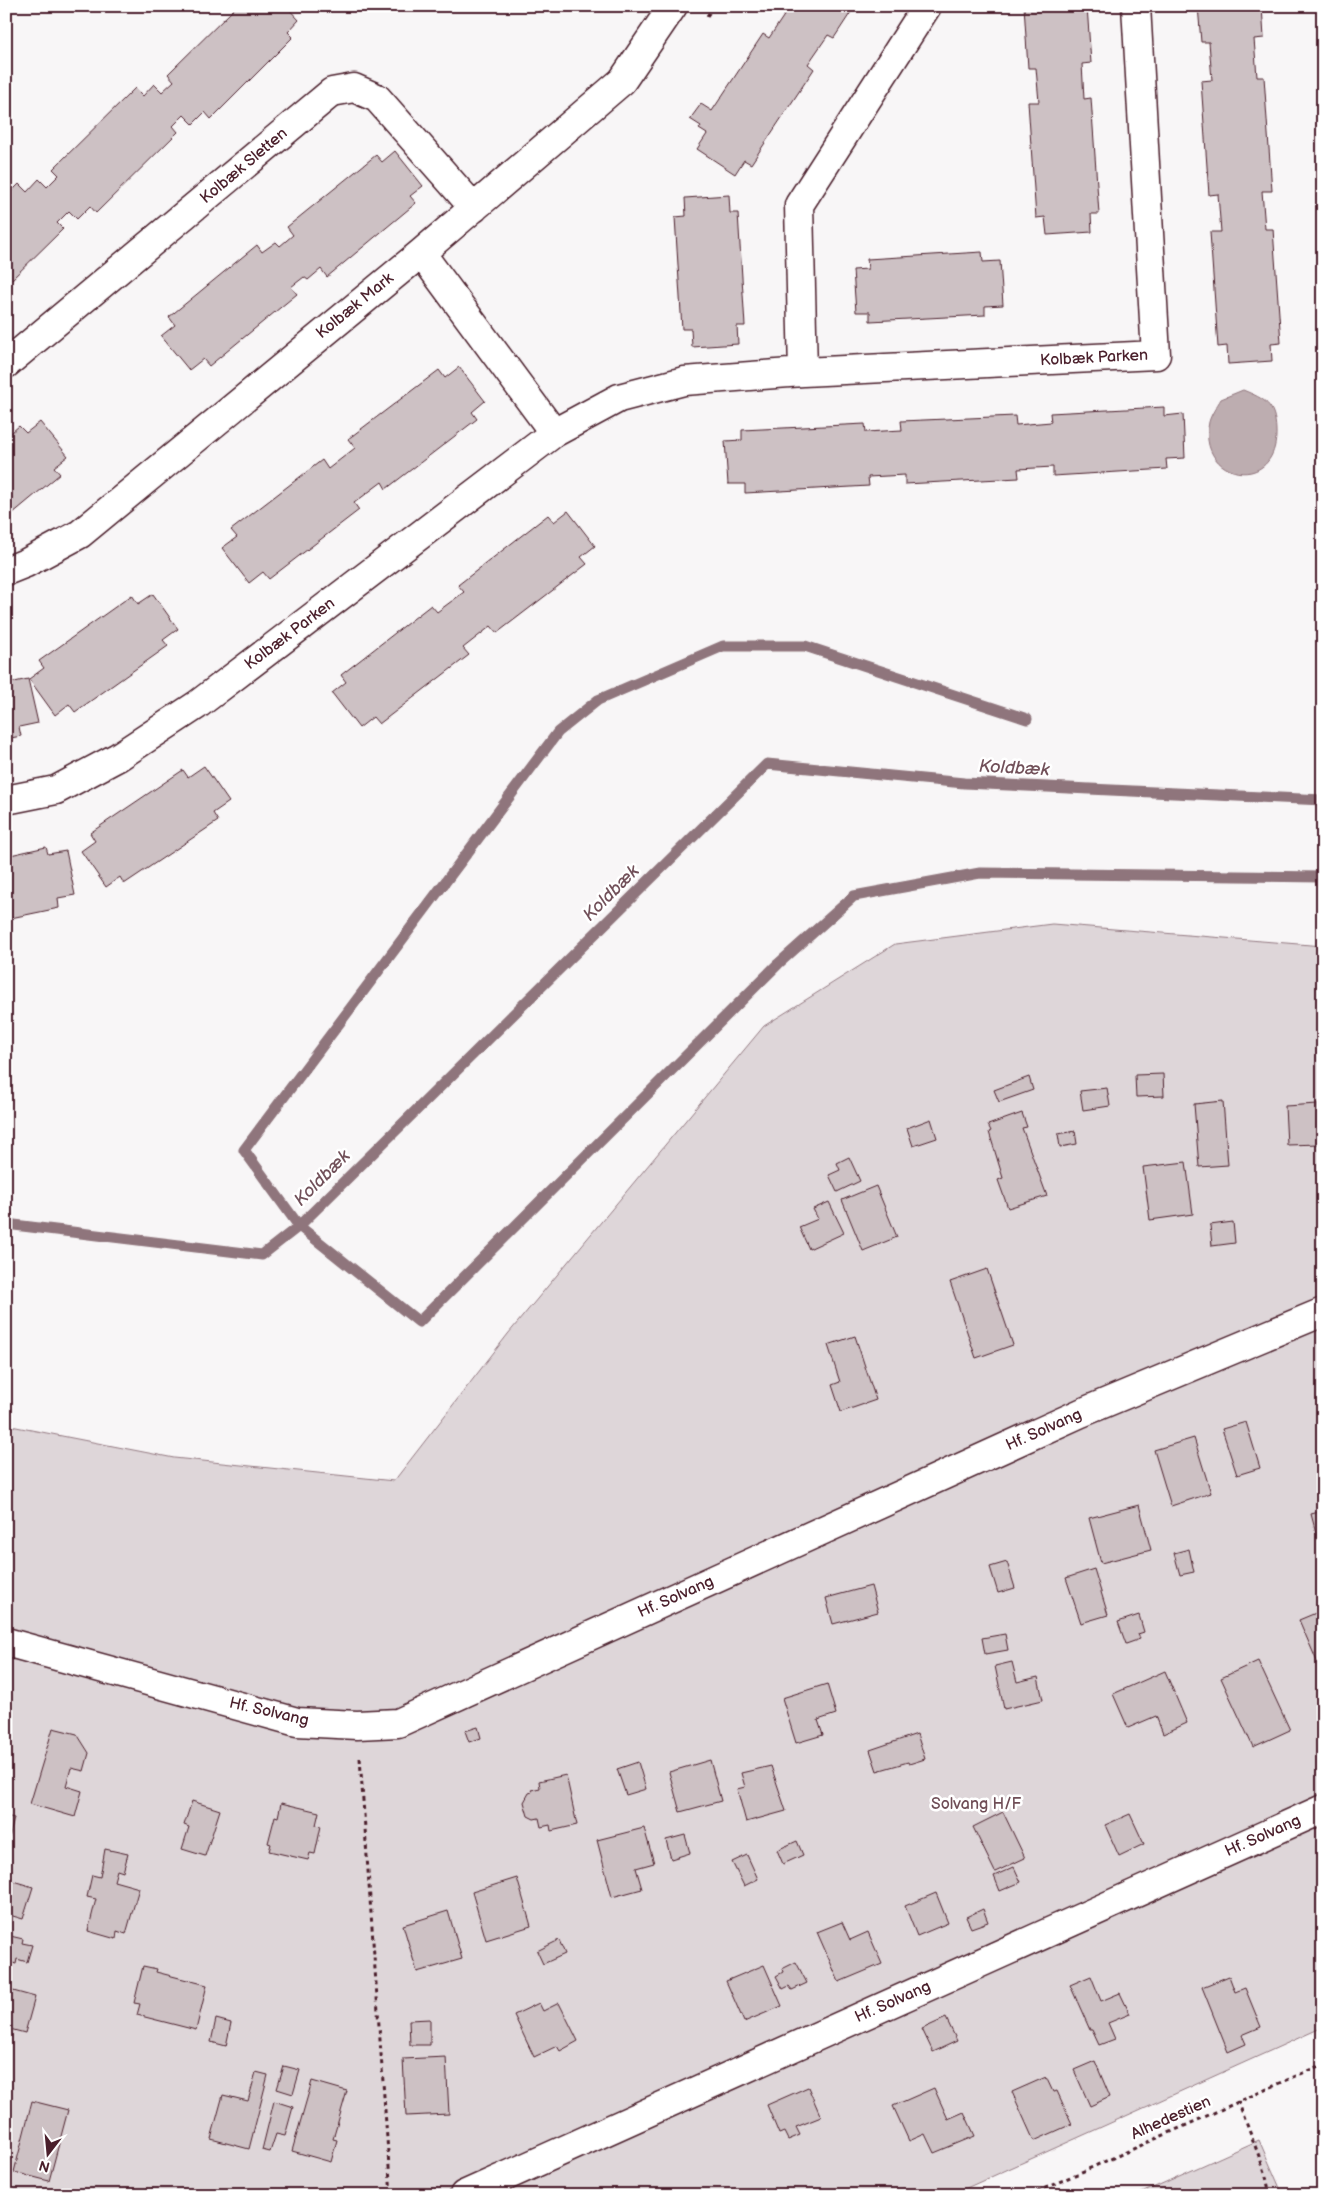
<svg xmlns="http://www.w3.org/2000/svg" width="1329" height="2201" font-family="'Balsamiq Sans',sans-serif">
  <style>
    .green { fill: #ded6d9; stroke: #947a82 }
    .water { fill: #bdadb0; stroke: #8f747b }
    .lines { fill: none; stroke-linecap: round; stroke-linejoin: round }
    .stream { stroke: #8f747b; stroke-width: 11 }
    .building { fill: #cdc1c4; stroke: #4a1f2b }
    .minor-casing { stroke: #4a1f2b; stroke-width: 31 }
    .path { stroke: #4a1f2b; stroke-width: 3; stroke-dasharray: 4 4; stroke-linecap: butt }
    .minor { stroke: #fff; stroke-width: 28 }
    .labels { text-anchor: middle; dominant-baseline: central; stroke-width: 5; stroke-linejoin: round; paint-order: stroke }
    .street-label { font-size: 16px; fill: #4a1f2b; stroke: #fff }
    .park-label { font-size: 16px; fill: #6f4d56; stroke: #fff }
    .water-label { font-size: 18px; font-style: italic; fill: #72515a; stroke: #fff }
  </style>
  <rect width="100%" height="100%" fill="#f8f6f7"/>
  <filter id="ink" filterUnits="userSpaceOnUse"><feTurbulence type="fractalNoise" baseFrequency=".02" numOctaves="2"/><feDisplacementMap in="SourceGraphic" scale="10" xChannelSelector="R" yChannelSelector="G"/><feConvolveMatrix kernelMatrix="1 2 1 2 8 2 1 2 1" color-interpolation-filters="sRGB"/></filter>
  <g filter="url(#ink)">
    <path class="green" d="M 1052,924 L 1323,946 L 1323,2027 L 951,2195 L 6,2195 L 6,1425 L 174,1458 L 394,1481 L 508,1334 L 764,1026 L 895,944 Z
      M 1259,2140 L 1283,2195 L 1137,2195 Z"/>
    <path class="water" d="M 1243,390 C 1265,399 1275,404 1276,430 C 1279,495 1196,481 1209,422 C 1211,414 1217,406 1221,399 Z"/>
    <g class="lines">
      <path class="stream" d="M 1027,719 L 805,646 L 723,646 L 598,700 L 558,732 L 244,1150 L 299,1226 L 419,1322 L 778,964 L 854,896 L 980,873 L 1323,877
        M 6,1224 L 262,1255 L 299,1226 L 767,764 L 964,783 L 1323,800"/>
    </g>
    <path class="building" d="M 237,6 L 286,6 L 299,20 L 288,32 L 293,37 L 211,119 L 205,112 L 193,124 L 184,115 L 173,126 L 178,132 L 96,213 L 90,206 L 77,219 L 69,211 L 57,223 L 63,229 L 6,285 L 6,197 L 19,184 L 27,192 L 39,179 L 47,187 L 59,175 L 53,169 L 135,88 L 143,96 L 154,84 L 162,92 L 174,81 L 168,74 Z
      M 786,6 L 855,6 L 834,38 L 828,35 L 808,64 L 814,69 L 751,164 L 744,160 L 735,174 L 697,149 L 707,134 L 699,129 L 701,126 L 690,119 L 701,104 L 712,111 L 763,34 L 769,38 L 789,8 Z
      M 1024,6 L 1087,6 L 1091,63 L 1082,64 L 1084,99 L 1091,98 L 1099,214 L 1091,214 L 1092,232 L 1047,235 L 1045,217 L 1036,218 L 1028,102 L 1039,102 L 1036,68 L 1028,68 Z
      M 1198,6 L 1262,6 L 1264,38 L 1254,39 L 1257,77 L 1264,77 L 1272,191 L 1262,191 L 1265,229 L 1273,229 L 1281,343 L 1271,344 L 1272,361 L 1228,364 L 1227,346 L 1218,347 L 1210,232 L 1221,232 L 1218,194 L 1209,195 L 1201,81 L 1212,80 L 1209,42 L 1201,42 Z
      M 395,151 L 423,186 L 410,196 L 416,203 L 327,277 L 321,269 L 308,280 L 304,277 L 291,287 L 297,294 L 209,366 L 203,359 L 189,370 L 161,336 L 175,325 L 169,317 L 257,245 L 262,252 L 276,242 L 280,246 L 293,235 L 287,227 L 376,155 L 382,162 Z
      M 729,195 L 730,213 L 738,213 L 745,326 L 737,326 L 738,344 L 692,347 L 691,329 L 682,329 L 675,217 L 686,216 L 685,198 Z
      M 982,252 L 983,262 L 1000,261 L 1003,305 L 985,306 L 985,315 L 870,321 L 870,312 L 856,312 L 853,270 L 868,269 L 867,259 Z
      M 459,367 L 485,401 L 472,412 L 477,419 L 386,489 L 382,482 L 354,503 L 359,510 L 269,579 L 263,572 L 249,583 L 222,548 L 237,537 L 231,530 L 322,460 L 328,469 L 355,448 L 348,439 L 439,370 L 445,378 Z
      M 1164,407 L 1164,416 L 1183,414 L 1185,458 L 1166,459 L 1167,469 L 1053,476 L 1053,467 L 1018,469 L 1019,478 L 905,484 L 905,475 L 868,477 L 869,486 L 745,493 L 745,484 L 728,484 L 725,441 L 742,440 L 742,430 L 865,424 L 866,432 L 902,430 L 901,421 L 1015,416 L 1016,425 L 1051,422 L 1050,413 Z
      M 40,422 L 68,456 L 54,467 L 60,474 L 6,519 L 6,437 L 19,426 L 26,433 Z
      M 568,511 L 595,546 L 581,557 L 587,564 L 497,633 L 491,626 L 463,648 L 469,655 L 379,724 L 373,717 L 359,728 L 332,693 L 346,682 L 341,675 L 431,605 L 437,612 L 464,592 L 458,585 L 548,515 L 554,522 Z
      M 153,594 L 178,629 L 163,640 L 168,646 L 75,712 L 69,704 L 55,715 L 29,679 L 44,668 L 39,661 L 132,595 L 138,604 Z
      M 6,675 L 10,683 L 28,679 L 38,723 L 19,727 L 21,736 L 6,739 Z
      M 204,766 L 229,802 L 213,813 L 218,821 L 124,884 L 120,877 L 106,887 L 81,851 L 95,841 L 90,833 L 183,770 L 188,777 Z
      M 46,847 L 48,854 L 66,851 L 75,895 L 58,898 L 59,908 L 6,919 L 6,856 Z
      M 1163,1074 L 1164,1096 L 1136,1097 L 1135,1075 Z
      M 1029,1077 L 1033,1090 L 999,1102 L 994,1090 Z
      M 1107,1088 L 1110,1106 L 1083,1110 L 1080,1091 Z
      M 1223,1101 L 1228,1165 L 1199,1167 L 1194,1104 Z
      M 1318,1104 L 1320,1144 L 1287,1145 L 1285,1106 Z
      M 1022,1113 L 1027,1127 L 1022,1128 L 1047,1196 L 1008,1208 L 998,1180 L 1003,1178 L 989,1132 L 991,1131 L 988,1125 Z
      M 931,1119 L 937,1138 L 913,1146 L 907,1128 Z
      M 1075,1131 L 1077,1144 L 1060,1147 L 1058,1134 Z
      M 849,1157 L 860,1181 L 837,1192 L 829,1175 L 840,1170 L 837,1163 Z
      M 1186,1162 L 1193,1214 L 1150,1220 L 1143,1167 Z
      M 876,1186 L 897,1237 L 863,1251 L 842,1200 Z
      M 829,1202 L 844,1233 L 809,1249 L 799,1227 L 818,1219 L 813,1209 Z
      M 1233,1222 L 1235,1243 L 1212,1246 L 1210,1225 Z
      M 987,1269 L 1013,1345 L 976,1358 L 950,1282 Z
      M 855,1336 L 876,1400 L 841,1412 L 832,1385 L 840,1382 L 828,1345 Z
      M 1246,1422 L 1260,1468 L 1237,1475 L 1222,1429 Z
      M 1194,1438 L 1211,1493 L 1171,1506 L 1154,1450 Z
      M 1139,1505 L 1151,1550 L 1101,1563 L 1089,1518 Z
      M 1323,1511 L 1323,1539 L 1318,1540 L 1311,1514 Z
      M 1189,1549 L 1194,1572 L 1180,1575 L 1174,1553 Z
      M 1007,1562 L 1015,1588 L 998,1593 L 990,1567 Z
      M 1094,1569 L 1108,1615 L 1081,1623 L 1066,1578 Z
      M 871,1586 L 878,1612 L 833,1624 L 826,1598 Z
      M 1323,1610 L 1323,1675 L 1299,1620 Z
      M 1139,1615 L 1144,1632 L 1138,1634 L 1140,1639 L 1126,1644 L 1118,1622 Z
      M 1005,1634 L 1008,1650 L 985,1654 L 982,1638 Z
      M 1258,1661 L 1290,1730 L 1253,1747 L 1221,1678 Z
      M 1012,1662 L 1017,1682 L 1038,1677 L 1043,1700 L 1004,1709 L 995,1666 Z
      M 1165,1671 L 1187,1723 L 1163,1734 L 1156,1716 L 1128,1728 L 1113,1694 Z
      M 827,1684 L 836,1714 L 818,1720 L 823,1735 L 796,1743 L 782,1698 Z
      M 478,1727 L 481,1738 L 469,1742 L 465,1731 Z
      M 53,1728 L 77,1734 L 89,1753 L 84,1771 L 71,1768 L 66,1786 L 82,1791 L 75,1817 L 30,1804 Z
      M 917,1734 L 925,1759 L 909,1764 L 908,1762 L 877,1771 L 870,1750 Z
      M 710,1760 L 721,1801 L 680,1812 L 669,1772 Z
      M 638,1762 L 646,1789 L 626,1795 L 617,1769 Z
      M 771,1766 L 786,1811 L 746,1822 L 737,1789 L 745,1787 L 741,1773 Z
      M 566,1775 L 577,1825 L 551,1831 L 550,1825 L 541,1827 L 539,1818 L 534,1819 L 528,1816 L 524,1802 L 529,1793 L 532,1792 L 531,1790 L 540,1788 L 539,1781 Z
      M 192,1801 L 220,1810 L 205,1856 L 182,1849 L 189,1827 L 184,1825 Z
      M 281,1803 L 319,1812 L 316,1825 L 321,1826 L 315,1854 L 310,1853 L 308,1860 L 269,1851 L 271,1844 L 268,1843 L 275,1816 L 278,1817 Z
      M 1003,1812 L 1025,1858 L 995,1872 L 973,1827 Z
      M 1130,1814 L 1144,1844 L 1119,1856 L 1105,1825 Z
      M 6,1816 L 14,1818 L 6,1852 Z
      M 644,1828 L 654,1863 L 636,1868 L 642,1889 L 612,1897 L 597,1840 Z
      M 685,1835 L 690,1853 L 671,1859 L 666,1840 Z
      M 797,1841 L 803,1855 L 783,1864 L 777,1850 Z
      M 105,1849 L 128,1854 L 123,1872 L 117,1870 L 114,1881 L 139,1888 L 126,1934 L 117,1931 L 116,1939 L 88,1931 L 96,1899 L 87,1897 L 92,1875 L 100,1877 Z
      M 747,1855 L 758,1879 L 744,1886 L 732,1862 Z
      M 1014,1867 L 1021,1882 L 1000,1891 L 994,1876 Z
      M 517,1878 L 531,1926 L 486,1940 L 472,1892 Z
      M 13,1881 L 33,1887 L 23,1919 L 6,1914 L 6,1905 Z
      M 936,1893 L 948,1923 L 917,1936 L 905,1906 Z
      M 983,1909 L 988,1922 L 971,1928 L 966,1917 Z
      M 448,1911 L 462,1959 L 417,1972 L 403,1925 Z
      M 842,1922 L 850,1940 L 868,1932 L 882,1964 L 839,1982 L 817,1932 Z
      M 6,1935 L 23,1939 L 22,1943 L 32,1945 L 27,1962 L 17,1959 L 16,1964 L 6,1961 Z
      M 559,1940 L 565,1954 L 543,1964 L 537,1951 Z
      M 796,1962 L 807,1983 L 792,1990 L 789,1986 L 783,1989 L 776,1976 L 783,1972 L 782,1969 Z
      M 764,1965 L 782,2006 L 744,2022 L 726,1981 Z
      M 143,1966 L 157,1969 L 156,1972 L 207,1985 L 196,2030 L 137,2015 L 140,2004 L 134,2003 Z
      M 1091,1976 L 1101,2001 L 1120,1993 L 1130,2014 L 1108,2023 L 1115,2039 L 1099,2045 L 1092,2030 L 1090,2030 L 1070,1985 Z
      M 1229,1976 L 1235,1992 L 1245,1988 L 1261,2027 L 1242,2035 L 1246,2044 L 1228,2052 L 1202,1987 Z
      M 6,1989 L 35,1997 L 25,2033 L 6,2028 Z
      M 539,2003 L 543,2011 L 559,2003 L 578,2041 L 560,2051 L 557,2046 L 534,2057 L 514,2015 Z
      M 946,2018 L 957,2041 L 933,2052 L 922,2029 Z
      M 216,2019 L 231,2023 L 226,2046 L 211,2042 Z
      M 430,2019 L 430,2045 L 410,2045 L 409,2020 Z
      M 446,2057 L 449,2114 L 406,2116 L 403,2059 Z
      M 1095,2061 L 1110,2097 L 1090,2106 L 1074,2070 Z
      M 284,2066 L 300,2070 L 293,2094 L 277,2089 Z
      M 256,2072 L 268,2075 L 249,2149 L 211,2139 L 223,2095 L 248,2101 Z
      M 1046,2077 L 1053,2092 L 1057,2091 L 1072,2124 L 1034,2141 L 1012,2092 Z
      M 312,2081 L 347,2091 L 333,2139 L 337,2140 L 331,2162 L 292,2151 Z
      M 808,2087 L 821,2117 L 796,2127 L 800,2135 L 788,2140 L 784,2132 L 779,2134 L 767,2105 Z
      M 934,2088 L 948,2119 L 964,2112 L 975,2136 L 934,2153 L 925,2134 L 909,2141 L 893,2106 Z
      M 32,2101 L 68,2110 L 49,2181 L 14,2172 Z
      M 274,2101 L 293,2107 L 285,2136 L 276,2134 L 270,2152 L 262,2150 Z"/>
    <g class="lines">
      <defs>
        <path id="minor" d="M 421,253 L 554,433
          M 6,364 L 332,92 L 354,88 L 377,98 L 474,208
          M 803,372 L 799,205 L 927,6
          M 6,571 L 26,563 L 80,534 L 421,253 L 622,81 L 673,6
          M 6,800 L 56,790 L 118,757 L 197,705 L 554,433 L 619,398 L 684,381 L 803,372 L 1156,355 L 1136,6
          M 6,1642 L 297,1722 L 357,1725 L 398,1723 L 1081,1413 L 1323,1312
          M 464,2195 L 1323,1809"/>
      </defs>
      <use href="#minor" class="minor-casing"/>
      <path class="path" d="M 707,16 L 714,6
        M 360,1758 L 391,2195
        M 1238,2101 L 1265,2172 L 1270,2195
        M 1030,2195 L 1323,2064"/>
      <use href="#minor" class="minor"/>
    </g>
  </g>
  <g class="labels">
    <g class="street-label">
      <text transform="translate(244 166) rotate(-40)">Kolbæk Sletten</text>
      <text transform="translate(355 306) rotate(-39)">Kolbæk Mark</text>
      <text transform="translate(1094 358) rotate(-3)">Kolbæk Parken</text>
      <text transform="translate(290 634) rotate(-37)">Kolbæk Parken</text>
      <text transform="translate(1044 1430) rotate(-24)">Hf. Solvang</text>
      <text transform="translate(676 1597) rotate(-24)">Hf. Solvang</text>
      <text transform="translate(269 1712) rotate(13)">Hf. Solvang</text>
      <text transform="translate(1263 1836) rotate(-24)">Hf. Solvang</text>
      <text transform="translate(893 2002) rotate(-24)">Hf. Solvang</text>
      <text transform="translate(1171 2118) rotate(-24)">Alhedestien</text>
    </g>
    <g class="park-label">
      <text x="976" y="1804">Solvang H/F</text>
    </g>
    <g class="water-label">
      <text transform="translate(1014 768) rotate(3)">Koldbæk</text>
      <text transform="translate(611 893) rotate(-45)">Koldbæk</text>
      <text transform="translate(322 1178) rotate(-45)">Koldbæk</text>
    </g>
  </g>
  <rect width="1329" height="2201" fill="none" stroke="#fff" stroke-width="25"/>
  <rect x="12" y="12" width="1304" height="2176" fill="none" stroke="#4a1f2b" stroke-width="2" filter="url(#ink)"/>
  <g transform="translate(48 2154) rotate(196)" stroke="#ffffff" stroke-width="4" paint-order="stroke">
  <path d="M0-4L9 19L0 12L-9 19Z" fill="#4a1f2b"/>
  <text y="-8" font-size="14" font-weight="bold" text-anchor="middle" fill="#4a1f2b">N</text>
  </g>
</svg>
